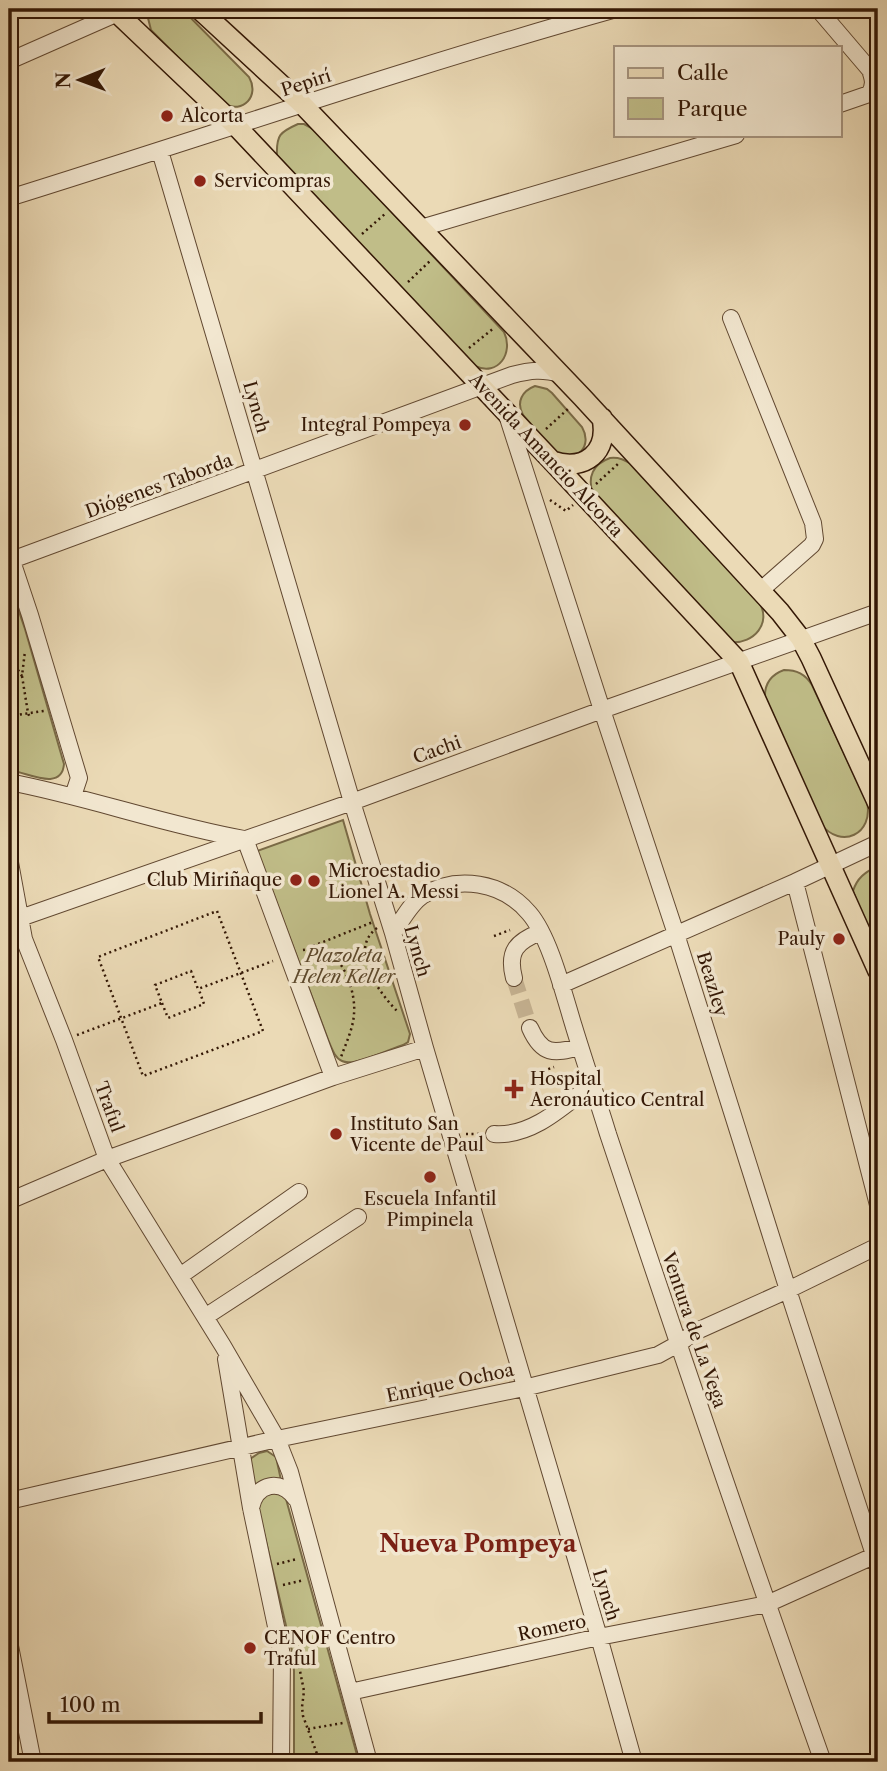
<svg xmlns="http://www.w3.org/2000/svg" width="887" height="1771" font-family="'Libre Caslon Text',serif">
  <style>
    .green { fill: #c0bd88; stroke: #7a6a46; stroke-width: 2 }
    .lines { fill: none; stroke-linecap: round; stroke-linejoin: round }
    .minor-tunnel { stroke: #c6b393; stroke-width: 16; stroke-dasharray: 16 8; stroke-linecap: butt }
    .minor-casing { stroke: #614831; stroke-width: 18 }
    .major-casing { stroke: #331705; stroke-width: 22 }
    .path { stroke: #331705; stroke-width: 2.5; stroke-dasharray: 2 3.5; stroke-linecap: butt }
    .minor { stroke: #f2e7d0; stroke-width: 16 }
    .major { stroke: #ebdab6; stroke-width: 19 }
    .poi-dot { fill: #8f2418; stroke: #f2e7d0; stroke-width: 2.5 }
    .labels { text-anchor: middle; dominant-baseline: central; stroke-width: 7; stroke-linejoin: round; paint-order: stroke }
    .street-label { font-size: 18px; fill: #331705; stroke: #f2e7d0 }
    .poi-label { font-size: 18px; fill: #331705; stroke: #f2e7d0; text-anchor: start }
    .park-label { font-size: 18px; font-style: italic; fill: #5d492c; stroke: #f2e7d0 }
    .district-label { font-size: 24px; font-weight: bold; fill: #7a1f14; stroke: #f2e7d0 }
  </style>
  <rect width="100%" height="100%" fill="#ebdab6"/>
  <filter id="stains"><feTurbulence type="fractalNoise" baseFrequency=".00286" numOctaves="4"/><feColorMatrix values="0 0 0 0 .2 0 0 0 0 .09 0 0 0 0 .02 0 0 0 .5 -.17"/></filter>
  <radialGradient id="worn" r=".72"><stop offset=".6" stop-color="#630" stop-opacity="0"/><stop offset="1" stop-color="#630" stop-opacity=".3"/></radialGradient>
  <path class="green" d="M 152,9 L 182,9 L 249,77 C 260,96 243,114 224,104 L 151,30 L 148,18 Z
    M 298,124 L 304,124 L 315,130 L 504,332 C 514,353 498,377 475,366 L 277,156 C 276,135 280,132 298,124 Z
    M 535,386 L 547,389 L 552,393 L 582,427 C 593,446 577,464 557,454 C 552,451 529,422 523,415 C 516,402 522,391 535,386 Z
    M 610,458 C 619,457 625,460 633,465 L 759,602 C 772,623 754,644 731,642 L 593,494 C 587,477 593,464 610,458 Z
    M 9,595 L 13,597 L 16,603 L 25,629 L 64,764 C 62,789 34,776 18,772 L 12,763 L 9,740 Z
    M 784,670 C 797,670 805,674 812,685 L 867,802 C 874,834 841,850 821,824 L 765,699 C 764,684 770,675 784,670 Z
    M 343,820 L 370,914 L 410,1034 L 408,1042 L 403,1045 C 390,1049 354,1067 342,1061 C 335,1058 332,1049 329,1042 L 257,851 Z
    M 878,867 L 878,956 L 853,891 C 857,878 865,871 878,867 Z
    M 267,1451 L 276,1457 L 281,1480 L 254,1488 L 250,1459 L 259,1453 Z
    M 270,1492 L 280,1493 L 286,1499 L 359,1762 L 294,1762 L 294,1671 L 292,1651 L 258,1508 L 261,1497 Z"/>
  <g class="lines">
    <path class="minor-tunnel" d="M 514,978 L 530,1028"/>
    <defs>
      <path id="minor" d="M 818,9 L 870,70 C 873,79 875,85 869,94 L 840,104
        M 9,61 L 127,9
        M 160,151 L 352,802 L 393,933 L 425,1048 L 599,1637 L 634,1762
        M 9,198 C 211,135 412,66 616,9
        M 421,228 L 736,135
        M 731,318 L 813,523 L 815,539 L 812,545 L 761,590
        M 507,415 L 602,710 L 676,934 L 788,1290 L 878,1567
        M 9,552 L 30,615 L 79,778 L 73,796
        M 9,561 L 512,375 C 531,370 542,369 561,374
        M 9,782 C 88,797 165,825 244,839
        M 245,839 L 333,1077
        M 9,857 L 24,939 L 64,1040 L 107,1159 L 223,1346 L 277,1439 L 290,1472 L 369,1762
        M 795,882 L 878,1205
        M 9,922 L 352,802 L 602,710 L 878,612
        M 393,933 C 401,922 410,904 422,896 C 457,874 503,882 529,913 C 550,937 564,995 574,1027 C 585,1063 597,1098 608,1134 C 678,1344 749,1553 823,1762
        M 514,978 C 507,951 517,941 541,932
        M 561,985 L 795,882 L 878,843
        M 530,1028 C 542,1055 553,1054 580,1047
        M 494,1134 C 532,1137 564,1106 592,1084
        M 9,1201 L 107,1159 L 333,1077 L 425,1048
        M 180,1276 L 299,1192
        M 205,1317 L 358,1217
        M 226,1359 L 251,1508 L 282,1655 L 281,1762
        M 9,1501 L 277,1439 L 524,1388 L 658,1355 L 678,1344 L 697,1331 L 788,1290 L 878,1246
        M 251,1508 C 256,1483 281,1478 296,1499
        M 9,1641 L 33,1762
        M 350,1692 L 599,1637 L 767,1604 L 878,1554"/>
      <path id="major" d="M 113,9 L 236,126 L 552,461 L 739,662 L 878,971
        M 199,9 L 302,104 L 582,397 L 780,612 L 801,639 L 811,658 L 878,804
        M 552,461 C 585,472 609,452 602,418"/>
    </defs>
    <use href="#minor" class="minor-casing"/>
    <use href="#major" class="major-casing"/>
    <path class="path" d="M 362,234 L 386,213
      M 408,282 L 431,260
      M 469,348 L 494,328
      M 546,429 L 569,408
      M 596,484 L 619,463
      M 550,500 L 566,511 L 573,505
      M 9,656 L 22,676 L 25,651
      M 22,676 L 28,713 L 30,718
      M 9,716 L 44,711
      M 217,911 L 263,1031 L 143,1076 L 98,957 Z
      M 377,928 C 347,950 380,994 398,1012
      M 494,936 L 510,930
      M 308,948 L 373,922
      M 303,950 C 310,949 318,948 325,951 C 345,959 356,994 354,1014 C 353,1029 346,1043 341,1057
      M 162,1003 L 168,1018 L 204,1004 L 199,990
      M 77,1035 L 162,1003 L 155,985 L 191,971 L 198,989 L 273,961
      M 538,1073 L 554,1067
      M 466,1134 L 480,1134
      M 277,1564 L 297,1559
      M 283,1585 L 304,1580
      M 298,1661 L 304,1691 L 302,1707 L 303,1716 L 320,1762
      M 308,1729 L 343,1723"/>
    <use href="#minor" class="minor"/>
    <use href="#major" class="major"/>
  </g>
  <g class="poi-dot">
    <circle cx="167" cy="116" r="7"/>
    <circle cx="200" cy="181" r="7"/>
    <circle cx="465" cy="425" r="7"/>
    <circle cx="296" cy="880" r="7"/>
    <circle cx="314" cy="881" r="7"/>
    <circle cx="839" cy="939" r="7"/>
    <path d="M510.5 1078.5h7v7h7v7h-7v7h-7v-7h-7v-7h7z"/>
    <circle cx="336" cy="1134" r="7"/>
    <circle cx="430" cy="1177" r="7"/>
    <circle cx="250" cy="1648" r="7"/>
  </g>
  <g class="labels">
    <g class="street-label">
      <text transform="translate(306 83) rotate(-18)">Pepirí</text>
      <text transform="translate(256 407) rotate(74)">Lynch</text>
      <text transform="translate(546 455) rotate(47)">Avenida Amancio Alcorta</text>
      <text transform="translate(159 486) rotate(-20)">Diógenes Taborda</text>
      <text transform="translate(437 750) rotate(-20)">Cachi</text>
      <text transform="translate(417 951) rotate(74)">Lynch</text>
      <text transform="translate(712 984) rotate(73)">Beazley</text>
      <text transform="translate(109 1107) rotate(70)">Traful</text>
      <text transform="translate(694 1330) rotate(71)">Ventura de La Vega</text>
      <text transform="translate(450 1383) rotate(-12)">Enrique Ochoa</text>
      <text transform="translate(606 1595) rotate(73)">Lynch</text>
      <text transform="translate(552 1628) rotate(-12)">Romero</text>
    </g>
    <g class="poi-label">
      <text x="181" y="116">Alcorta</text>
      <text x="214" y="181">Servicompras</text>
      <text x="451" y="425" text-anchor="end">Integral Pompeya</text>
      <text x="328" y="871">Microestadio<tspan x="328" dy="21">Lionel A. Messi</tspan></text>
      <text x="282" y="880" text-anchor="end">Club Miriñaque</text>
      <text x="825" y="939" text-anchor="end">Pauly</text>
      <text x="530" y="1079">Hospital<tspan x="530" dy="21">Aeronáutico Central</tspan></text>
      <text x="350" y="1124">Instituto San<tspan x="350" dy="21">Vicente de Paul</tspan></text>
      <text x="430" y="1199" text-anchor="middle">Escuela Infantil<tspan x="430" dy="21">Pimpinela</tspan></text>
      <text x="264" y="1638">CENOF Centro<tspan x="264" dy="21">Traful</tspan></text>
    </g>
    <g class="park-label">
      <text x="344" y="956">Plazoleta<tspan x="344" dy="21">Helen Keller</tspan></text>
    </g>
    <g class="district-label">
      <text x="478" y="1543">Nueva Pompeya</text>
    </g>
  </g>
  <rect width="887" height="1771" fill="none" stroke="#ebdab6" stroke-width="35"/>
  <rect x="10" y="10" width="866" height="1750" fill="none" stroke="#331705" stroke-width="3.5"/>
  <rect x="18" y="18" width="852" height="1736" fill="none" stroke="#331705" stroke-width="2"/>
  <rect x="614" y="46" width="228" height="91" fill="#f2e7d0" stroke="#a6947f" stroke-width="2"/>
  <rect x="628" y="68" width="35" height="10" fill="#ebdab6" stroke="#a6947f" stroke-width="2"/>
  <text x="677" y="80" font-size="21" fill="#331705">Calle</text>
  <rect x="628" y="98" width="35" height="21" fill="#c0bd88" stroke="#a6947f" stroke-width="2"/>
  <text x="677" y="116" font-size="21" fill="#331705">Parque</text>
  <g transform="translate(80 80) rotate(269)" stroke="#f2e7d0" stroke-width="5" paint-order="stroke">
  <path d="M0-5L12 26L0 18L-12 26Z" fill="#331705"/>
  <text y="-10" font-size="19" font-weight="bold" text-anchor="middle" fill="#331705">N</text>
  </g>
  <path d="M49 1712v10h212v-10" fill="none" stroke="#331705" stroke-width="3.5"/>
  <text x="60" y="1712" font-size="21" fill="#331705" stroke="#f2e7d0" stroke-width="5" paint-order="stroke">100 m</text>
  <rect width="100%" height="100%" filter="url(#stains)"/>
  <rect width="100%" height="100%" fill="url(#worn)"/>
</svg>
